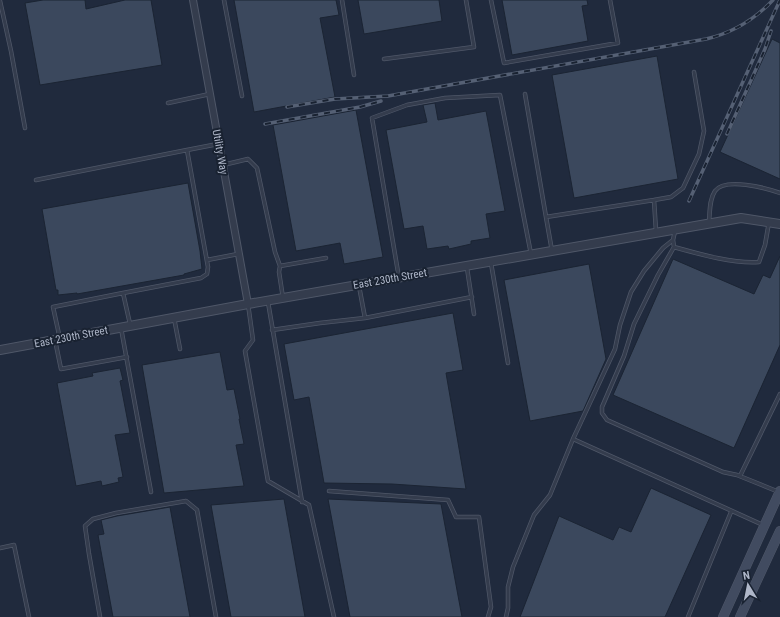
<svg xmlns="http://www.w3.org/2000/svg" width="780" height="617" font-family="'Roboto Condensed',sans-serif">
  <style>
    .building { fill: #3b485d; stroke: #1b2433 }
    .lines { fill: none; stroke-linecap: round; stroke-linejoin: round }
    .service-casing { stroke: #4f5768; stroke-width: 4.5 }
    .minor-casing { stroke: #4f5768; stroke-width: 8 }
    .tertiary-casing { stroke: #4f5768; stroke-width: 10 }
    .secondary-casing { stroke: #4f5768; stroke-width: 10 }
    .service { stroke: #343c4d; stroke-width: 3 }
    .minor { stroke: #343c4d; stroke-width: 6 }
    .tertiary { stroke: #343c4d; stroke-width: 8 }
    .secondary { stroke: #414b60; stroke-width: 9 }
    .rail-casing { stroke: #556074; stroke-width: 3.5 }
    .rail { stroke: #192231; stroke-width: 2; stroke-dasharray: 6; stroke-linecap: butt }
    .labels { text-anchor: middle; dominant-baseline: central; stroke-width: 4; stroke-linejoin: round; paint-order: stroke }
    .street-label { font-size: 11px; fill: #afb7c9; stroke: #192231 }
  </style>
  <rect width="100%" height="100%" fill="#202a3d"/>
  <path class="building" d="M 43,0 L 85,0 L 86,9 L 125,0 L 151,0 L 162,65 L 40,85 L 25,3 Z
    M 234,0 L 336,0 L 339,15 L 320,18 L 335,97 L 254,112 Z
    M 358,0 L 439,0 L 442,21 L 364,34 Z
    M 502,0 L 587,0 L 588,5 L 582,6 L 588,41 L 512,55 Z
    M 772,39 L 780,43 L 780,179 L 720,152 Z
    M 657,56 L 678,179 L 574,198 L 552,75 Z
    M 435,103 L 438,120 L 486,111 L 505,211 L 486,214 L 490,238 L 471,241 L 471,244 L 449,249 L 448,246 L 427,249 L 423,226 L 404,229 L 386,130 L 427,122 L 423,105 Z
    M 356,110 L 383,257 L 344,264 L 340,243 L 296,251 L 273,125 Z
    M 188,183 L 200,251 L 202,269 L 184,274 L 184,275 L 77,294 L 77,293 L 58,295 L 58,290 L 56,290 L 42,209 Z
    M 780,256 L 780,345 L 734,448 L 613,395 L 673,259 L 754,294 L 763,275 L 770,278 Z
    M 589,264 L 606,359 L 583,411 L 530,421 L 504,280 Z
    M 453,313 L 463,370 L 446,373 L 466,489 L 392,484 L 324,483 L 309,397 L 294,400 L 284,344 Z
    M 220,352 L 227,390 L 234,389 L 240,419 L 239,419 L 244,444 L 236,445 L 244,486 L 164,493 L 142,365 Z
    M 120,368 L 123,380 L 120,381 L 130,433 L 115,435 L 123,477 L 118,478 L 119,482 L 102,486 L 101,481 L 76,486 L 57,383 L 93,376 L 92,373 Z
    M 651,488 L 711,515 L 665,617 L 520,617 L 559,516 L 613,540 L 619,527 L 631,532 Z
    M 284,499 L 305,617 L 231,617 L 211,505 Z
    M 328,499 L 441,504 L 462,617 L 350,617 Z
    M 170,507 L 190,617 L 113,617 L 98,535 L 104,534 L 101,520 L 117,516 Z"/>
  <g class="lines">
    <defs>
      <path id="service" d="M 224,0 L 242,96
        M 342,0 L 354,75
        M 491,0 L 504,63 L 618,43 L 610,0
        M 0,1 L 11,51 L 25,128
        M 384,59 L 474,47 L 466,0
        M 525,94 L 546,217
        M 168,103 L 210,94
        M 187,150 L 218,144
        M 223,165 L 248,159 L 257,168 L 275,252 L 280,266 L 279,272 L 283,298
        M 36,180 L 187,150 L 208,267 L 207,274 L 201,278 L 123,293 L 130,324
        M 709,222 C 710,212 709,200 715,191 C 725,177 766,188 780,193
        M 769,222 L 765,245 L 759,262 C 733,264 699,254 674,247 L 658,275 L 634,324 L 624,356 L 602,407 L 602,413 L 607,420 L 723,472 L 737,475 L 779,492
        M 656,231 L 654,200 L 671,197 L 683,188 L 699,154 L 704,131 L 694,72
        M 674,247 L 673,240 L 675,231
        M 552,251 L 546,217 L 654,200
        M 207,260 L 238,254
        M 491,263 L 508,363
        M 280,266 L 326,258
        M 467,268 L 474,314
        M 399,278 L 372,118 L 407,105 L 445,98 L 500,95 L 531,254
        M 268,302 L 302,502
        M 248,304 L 253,340 L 245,351 L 268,481 L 309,505 L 334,617
        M 174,318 L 180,349
        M 365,318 L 472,297
        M 121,328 L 151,492
        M 272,330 L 320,323 L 365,318 L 359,286
        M 60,339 L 53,307 L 123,293
        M 55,340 L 61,369 L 127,357
        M 573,439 L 763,525
        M 740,476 L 780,394
        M 329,491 L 448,500 L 456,517 L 479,517 L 491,607 L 488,617
        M 0,548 L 14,545 L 29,617
        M 100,617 L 89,554 L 85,526 L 93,519 L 116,513 L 186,501 L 197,510 L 216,617
        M 506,617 L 508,608 L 508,587 L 513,567 L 534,515 L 550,495 L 573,439 L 615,349 L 620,325 L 631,292 L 644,271 L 663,248 L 673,240
        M 688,617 L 731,512"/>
      <path id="minor" d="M 193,0 L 248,304"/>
      <path id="tertiary" d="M 0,350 L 248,304 L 741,218 L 780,224"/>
      <path id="secondary" d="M 723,617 L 780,491
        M 740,617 L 780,531"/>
    </defs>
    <use href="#service" class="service-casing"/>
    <use href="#minor" class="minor-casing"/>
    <use href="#tertiary" class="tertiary-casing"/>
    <use href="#secondary" class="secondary-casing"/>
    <use href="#service" class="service"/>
    <use href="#minor" class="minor"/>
    <use href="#tertiary" class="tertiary"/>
    <use href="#secondary" class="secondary"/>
    <defs>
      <path id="rail" d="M 287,107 L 335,99 L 388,96 L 706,39 C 732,33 754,20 773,0
        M 265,124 L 360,107 L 381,101
        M 727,134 L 765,49 L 771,31
        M 689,201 L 780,0"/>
    </defs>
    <use href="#rail" class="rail-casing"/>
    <use href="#rail" class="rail"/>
  </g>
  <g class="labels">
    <g class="street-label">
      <text transform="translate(220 152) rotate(80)">Utility Way</text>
      <text transform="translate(390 279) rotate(-10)">East 230th Street</text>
      <text transform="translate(71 337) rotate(-11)">East 230th Street</text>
    </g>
  </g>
  <g transform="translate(748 585) rotate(350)" stroke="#192231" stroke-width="3" paint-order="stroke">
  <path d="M0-3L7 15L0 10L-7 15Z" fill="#afb7c9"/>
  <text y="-6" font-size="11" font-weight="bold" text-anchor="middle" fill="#afb7c9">N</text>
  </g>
</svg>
